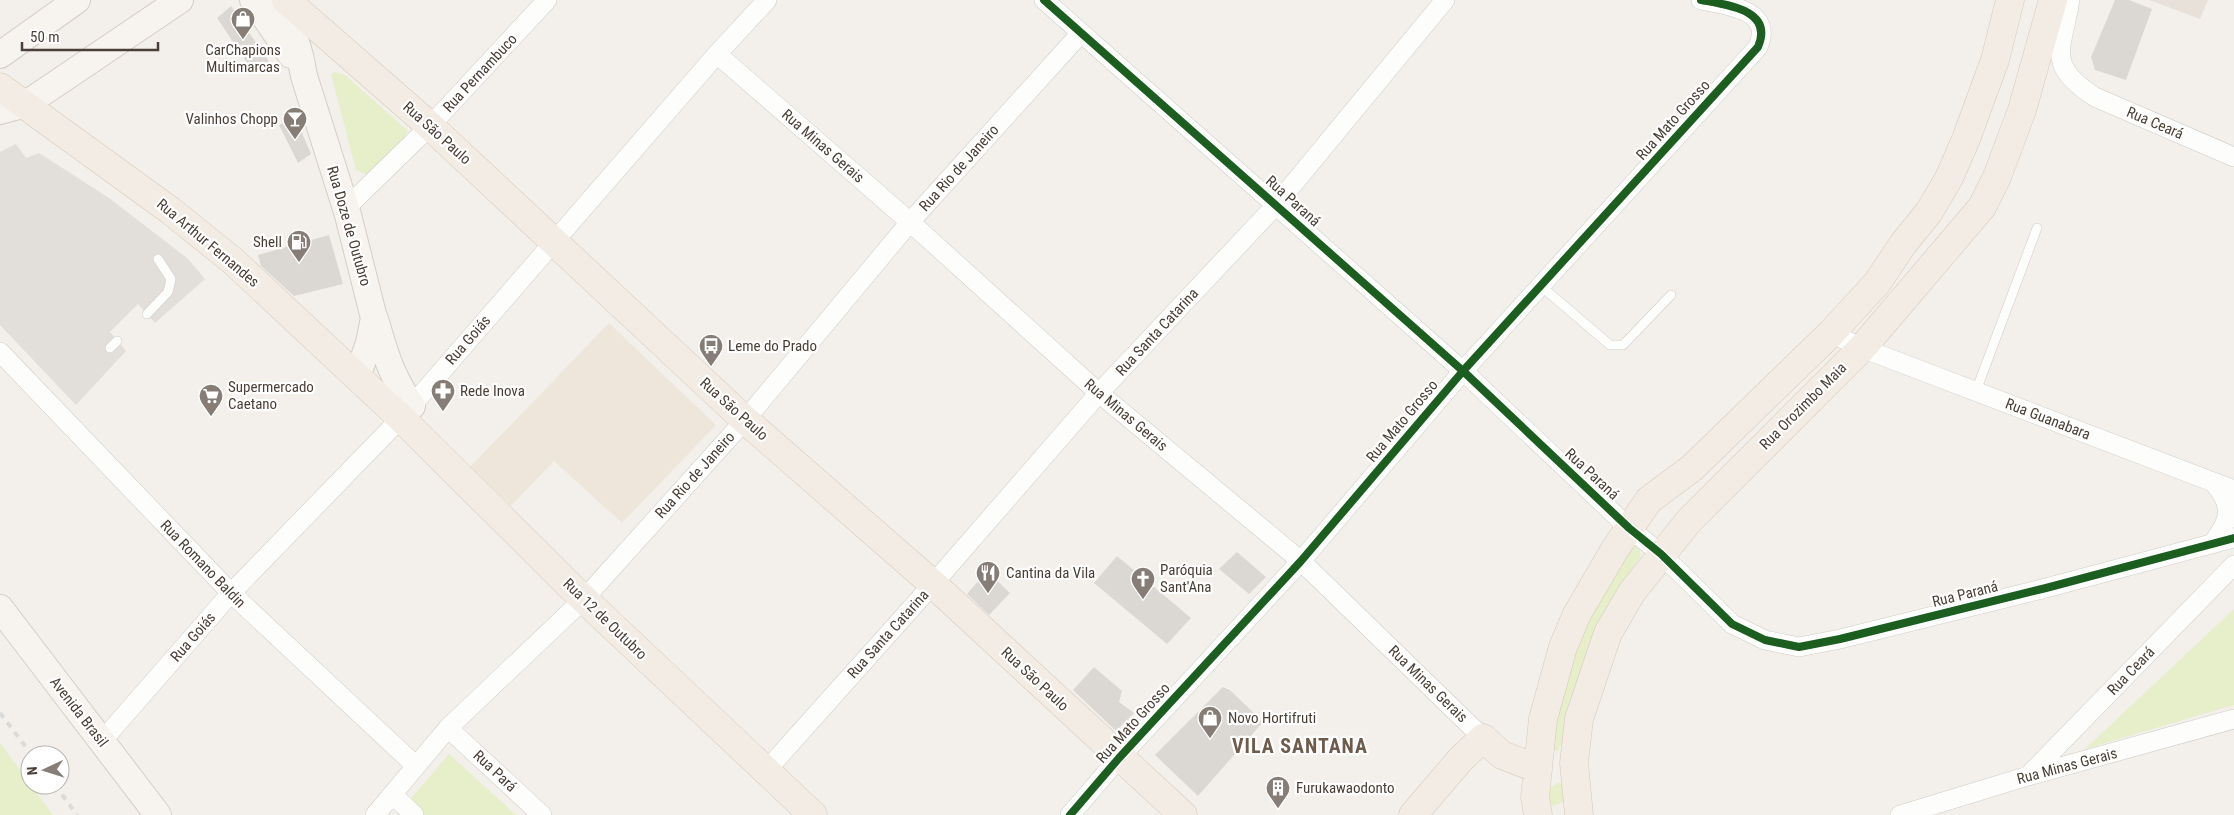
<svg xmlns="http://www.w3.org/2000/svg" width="2234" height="815" font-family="'Roboto Condensed',sans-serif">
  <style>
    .residential { fill: #e7e1d9 }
    .education { fill: #eee6db }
    .green { fill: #e6eeca }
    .parking { fill: #e2dfdb }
    .building { fill: #dbd7d2 }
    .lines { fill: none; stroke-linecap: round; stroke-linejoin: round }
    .lane-casing { stroke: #cfccc8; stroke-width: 10 }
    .street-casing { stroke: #cfccc8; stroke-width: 20 }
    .secondary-casing { stroke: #d4cdc4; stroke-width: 28 }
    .primary-casing { stroke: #d7c8b8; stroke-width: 29 }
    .lane { stroke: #fdfdfc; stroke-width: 9 }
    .street { stroke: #fdfdfc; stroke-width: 19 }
    .secondary { stroke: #f7f4f0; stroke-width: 26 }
    .primary { stroke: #f2ece4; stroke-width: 28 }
    .rail { stroke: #dadad9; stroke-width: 4; stroke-dasharray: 6 6; stroke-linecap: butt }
    .cycleway-casing { stroke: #fff; stroke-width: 11 }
    .cycleway { stroke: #1b5e20; stroke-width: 8 }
    .labels { text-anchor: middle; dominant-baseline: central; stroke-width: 4.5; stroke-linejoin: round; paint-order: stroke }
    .poi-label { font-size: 15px; fill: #4a3f36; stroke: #fff; text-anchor: start }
    .street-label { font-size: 15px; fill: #4a3f36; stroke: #fff }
    .district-label { font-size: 20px; font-weight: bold; letter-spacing: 1px; fill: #6e5b4c; stroke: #fff }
  </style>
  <rect width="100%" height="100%" fill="#f3f0ec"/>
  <path class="residential" d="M 2149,0 L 2208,0 L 2200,19 Z"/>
  <path class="education" d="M 609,323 L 716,425 L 622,523 L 554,461 L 511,506 L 470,467 Z"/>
  <path class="green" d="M 336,72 L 345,75 L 408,131 L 401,142 L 367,175 L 356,170 L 331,74 Z
    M 1633,545 L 1639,548 L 1641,555 L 1597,624 L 1573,705 L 1565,747 L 1560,745 L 1558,752 L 1550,748 L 1568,664 L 1586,615 Z
    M 2234,609 L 2234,705 L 2085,749 Z
    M 0,743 L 53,815 L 0,815 Z
    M 449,754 L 516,815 L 420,815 L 407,803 Z
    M 1559,782 L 1565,788 L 1563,802 L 1553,806 L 1550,803 L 1550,788 Z"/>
  <path class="parking" d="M 16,144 L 26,158 L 39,153 L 109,198 L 187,258 L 205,279 L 155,323 L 138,304 L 110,332 L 126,351 L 76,405 L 0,325 L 0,152 Z"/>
  <path class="building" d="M 2115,0 L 2129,0 L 2152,9 L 2126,80 L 2095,70 L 2091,57 Z
    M 231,6 L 270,63 L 254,73 L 217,18 Z
    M 295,117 L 311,154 L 298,163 L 279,125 Z
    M 329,235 L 343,284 L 294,296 L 261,266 L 258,255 Z
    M 1237,552 L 1266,577 L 1249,594 L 1219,569 Z
    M 1117,556 L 1191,618 L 1167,644 L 1094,583 Z
    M 987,571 L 1010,593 L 989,615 L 967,594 Z
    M 1094,667 L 1122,691 L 1119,702 L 1134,713 L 1116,731 L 1073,690 Z
    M 1223,687 L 1230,690 L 1263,722 L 1198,796 L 1155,755 Z"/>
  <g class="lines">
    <defs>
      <path id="lane" d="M 1541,286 L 1610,345 L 1623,345 L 1671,295
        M 147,314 L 168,292 L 171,279 L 158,259
        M 110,348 L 117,341
        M 1976,391 L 2037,228"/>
      <path id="street" d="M 1044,0 L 1463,371 L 1629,528 L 1661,554 L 1732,624 L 1765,640 L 1799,647 L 1840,639 L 2046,588 L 2234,538
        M 2070,0 C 2062,50 2045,65 2095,97 L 2234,157
        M 717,54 L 910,222 L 1099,393 L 1301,561 L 1483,738
        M 346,208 L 430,126 L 547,0
        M 1831,333 L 1862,348 L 2234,490
        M 0,352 L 231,593 L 416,766
        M 2213,482 C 2234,506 2231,518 2213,543
        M 448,728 L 542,815
        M 102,741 L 231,593 L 401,418 L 717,54 L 767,0
        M 765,772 L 933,584 L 1099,393 L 1276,205 L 1445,0
        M 2029,775 L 2234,565
        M 393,795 L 414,815
        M 375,815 L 448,728 L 584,599 L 745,420 L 910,222 L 1081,33
        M 1070,815 L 1119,758 L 1301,561 L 1463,371 L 1758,47 C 1774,10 1728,5 1701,0
        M 1900,815 L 2028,776 L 2234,719"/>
      <path id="secondary" d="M 253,0 L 291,55
        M 278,0 C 291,24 300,48 304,76 L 348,215 L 374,318 L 369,343 L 357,377
        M 0,55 L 77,0
        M 0,111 L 26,104 L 180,0
        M 375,319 C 385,353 391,376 412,406
        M 0,608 L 158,815"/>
      <path id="primary" d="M 286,0 L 430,126 L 745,420 L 933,584 L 1183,815
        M 0,87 L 171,211 L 233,261 L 401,418 L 570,586 L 813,815
        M 1413,815 L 1460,760 L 1483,738 L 1502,755 L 1538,769
        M 1538,815 L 1535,797 L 1543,719 L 1563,647 L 1577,614 L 1615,549 L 1649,500 L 1692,468 L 1831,333 L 1877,283 L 1903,244 L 1929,212 L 1949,178 L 1966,139 L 1995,60 L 2010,0
        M 1579,815 L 1574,763 L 1579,719 L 1608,633 L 1632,592 L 1688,522 L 1862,348 L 1982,207 L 1997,177 L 2022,110 L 2053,0"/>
    </defs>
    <use href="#lane" class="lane-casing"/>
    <use href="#street" class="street-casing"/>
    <use href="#secondary" class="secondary-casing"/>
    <use href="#primary" class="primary-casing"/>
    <use href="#lane" class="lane"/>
    <use href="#street" class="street"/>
    <use href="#secondary" class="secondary"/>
    <use href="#primary" class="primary"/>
    <path class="rail" d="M 0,713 L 32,755
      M 55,785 L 77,815"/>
    <defs>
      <path id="cycleway" d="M 1044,0 L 1463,371 L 1629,528 L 1661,554 L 1732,624 L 1765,640 L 1799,647 L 1840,639 L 2046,588 L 2234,538
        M 1070,815 L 1119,758 L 1301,561 L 1463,371 L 1758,47 C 1774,10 1728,5 1701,0"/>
    </defs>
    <use href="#cycleway" class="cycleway-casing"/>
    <use href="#cycleway" class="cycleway"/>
  </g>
  <defs>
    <symbol id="shop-pin" viewBox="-11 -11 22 30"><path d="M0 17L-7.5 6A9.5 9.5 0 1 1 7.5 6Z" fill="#857d76" stroke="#fff"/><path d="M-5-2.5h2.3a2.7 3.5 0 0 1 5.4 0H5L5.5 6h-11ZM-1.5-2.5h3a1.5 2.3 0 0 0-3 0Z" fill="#fff"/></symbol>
    <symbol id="bar-pin" viewBox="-11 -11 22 30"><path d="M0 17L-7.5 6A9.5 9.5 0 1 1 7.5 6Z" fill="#857d76" stroke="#fff"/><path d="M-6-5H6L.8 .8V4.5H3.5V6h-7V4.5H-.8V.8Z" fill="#fff"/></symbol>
    <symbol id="fuel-pin" viewBox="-11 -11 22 30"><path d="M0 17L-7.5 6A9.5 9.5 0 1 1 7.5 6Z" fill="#857d76" stroke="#fff"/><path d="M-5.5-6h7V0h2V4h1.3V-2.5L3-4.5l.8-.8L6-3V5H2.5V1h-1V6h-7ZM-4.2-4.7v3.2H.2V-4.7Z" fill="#fff"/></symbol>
    <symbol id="bus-pin" viewBox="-11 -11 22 30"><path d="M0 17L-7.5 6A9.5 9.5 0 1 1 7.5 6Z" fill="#857d76" stroke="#fff"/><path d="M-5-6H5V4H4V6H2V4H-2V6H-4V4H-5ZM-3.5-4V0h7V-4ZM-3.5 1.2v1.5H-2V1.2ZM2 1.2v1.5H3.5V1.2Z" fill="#fff"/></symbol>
    <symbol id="pharmacy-pin" viewBox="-11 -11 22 30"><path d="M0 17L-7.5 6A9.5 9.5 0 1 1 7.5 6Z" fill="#857d76" stroke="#fff"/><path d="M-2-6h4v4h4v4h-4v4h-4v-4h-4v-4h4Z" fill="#fff"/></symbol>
    <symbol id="supermarket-pin" viewBox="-11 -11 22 30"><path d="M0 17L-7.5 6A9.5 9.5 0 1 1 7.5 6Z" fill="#857d76" stroke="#fff"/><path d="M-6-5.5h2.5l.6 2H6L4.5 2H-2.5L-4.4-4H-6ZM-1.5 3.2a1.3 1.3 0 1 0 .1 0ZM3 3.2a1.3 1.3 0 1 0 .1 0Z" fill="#fff"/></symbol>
    <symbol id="restaurant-pin" viewBox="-11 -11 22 30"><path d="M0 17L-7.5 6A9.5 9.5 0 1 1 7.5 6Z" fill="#857d76" stroke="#fff"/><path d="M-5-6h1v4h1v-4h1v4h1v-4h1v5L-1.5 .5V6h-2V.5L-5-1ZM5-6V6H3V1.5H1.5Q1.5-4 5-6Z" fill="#fff"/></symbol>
    <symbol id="church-pin" viewBox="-11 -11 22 30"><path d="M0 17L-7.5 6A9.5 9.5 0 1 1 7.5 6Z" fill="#857d76" stroke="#fff"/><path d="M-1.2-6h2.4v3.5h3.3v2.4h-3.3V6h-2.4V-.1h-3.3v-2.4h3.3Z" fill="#fff"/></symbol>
    <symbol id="building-pin" viewBox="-11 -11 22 30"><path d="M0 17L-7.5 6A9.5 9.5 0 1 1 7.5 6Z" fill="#857d76" stroke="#fff"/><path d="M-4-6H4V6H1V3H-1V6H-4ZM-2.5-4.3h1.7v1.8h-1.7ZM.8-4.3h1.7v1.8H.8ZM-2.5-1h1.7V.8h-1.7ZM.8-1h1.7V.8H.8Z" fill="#fff"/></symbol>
  </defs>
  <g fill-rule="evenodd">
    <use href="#shop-pin" x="229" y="5" width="28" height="38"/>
    <use href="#bar-pin" x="281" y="105" width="28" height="38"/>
    <use href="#fuel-pin" x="285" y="228" width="28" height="38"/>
    <use href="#bus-pin" x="697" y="332" width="28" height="38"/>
    <use href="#pharmacy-pin" x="429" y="377" width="28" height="38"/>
    <use href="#supermarket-pin" x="197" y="382" width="28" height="38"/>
    <use href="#restaurant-pin" x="974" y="559" width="28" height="38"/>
    <use href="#church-pin" x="1129" y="565" width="28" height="38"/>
    <use href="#shop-pin" x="1196" y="704" width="28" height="38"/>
    <use href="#building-pin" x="1264" y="774" width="28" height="38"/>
  </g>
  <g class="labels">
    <g class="poi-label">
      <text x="243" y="50" text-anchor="middle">CarChapions<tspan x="243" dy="17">Multimarcas</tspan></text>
      <text x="278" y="119" text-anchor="end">Valinhos Chopp</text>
      <text x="282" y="242" text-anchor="end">Shell</text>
      <text x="728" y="346">Leme do Prado</text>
      <text x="228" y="387">Supermercado<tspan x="228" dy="17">Caetano</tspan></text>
      <text x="460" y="391">Rede Inova</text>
      <text x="1160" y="570">Paróquia<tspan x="1160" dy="17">Sant'Ana</tspan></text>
      <text x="1006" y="573">Cantina da Vila</text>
      <text x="1228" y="718">Novo Hortifruti</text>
      <text x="1296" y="788">Furukawaodonto</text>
    </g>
    <g class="street-label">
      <text transform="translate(480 73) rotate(-47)">Rua Pernambuco</text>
      <text transform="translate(1673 120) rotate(-48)">Rua Mato Grosso</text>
      <text transform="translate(2155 123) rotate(23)">Rua Ceará</text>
      <text transform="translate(437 133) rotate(42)">Rua São Paulo</text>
      <text transform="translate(823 146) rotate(41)">Rua Minas Gerais</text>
      <text transform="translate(959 168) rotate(-48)">Rua Rio de Janeiro</text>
      <text transform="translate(1293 201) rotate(42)">Rua Paraná</text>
      <text transform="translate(349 226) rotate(74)">Rua Doze de Outubro</text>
      <text transform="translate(208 243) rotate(40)">Rua Arthur Fernandes</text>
      <text transform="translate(1157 332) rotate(-47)">Rua Santa Catarina</text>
      <text transform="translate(468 340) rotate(-49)">Rua Goiás</text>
      <text transform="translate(1803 406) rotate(-45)">Rua Orozimbo Maia</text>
      <text transform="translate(734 409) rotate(42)">Rua São Paulo</text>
      <text transform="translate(1126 415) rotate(40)">Rua Minas Gerais</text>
      <text transform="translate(2048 419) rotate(21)">Rua Guanabara</text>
      <text transform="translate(1402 421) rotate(-50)">Rua Mato Grosso</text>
      <text transform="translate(1592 474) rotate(43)">Rua Paraná</text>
      <text transform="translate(695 475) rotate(-48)">Rua Rio de Janeiro</text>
      <text transform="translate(203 564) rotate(46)">Rua Romano Baldin</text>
      <text transform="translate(1965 594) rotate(-14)">Rua Paraná</text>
      <text transform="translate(605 619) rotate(44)">Rua 12 de Outubro</text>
      <text transform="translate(888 634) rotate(-48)">Rua Santa Catarina</text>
      <text transform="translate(193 637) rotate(-49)">Rua Goiás</text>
      <text transform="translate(2131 671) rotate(-46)">Rua Ceará</text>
      <text transform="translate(1035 679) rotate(43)">Rua São Paulo</text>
      <text transform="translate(1428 684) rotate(44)">Rua Minas Gerais</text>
      <text transform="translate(79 712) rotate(52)">Avenida Brasil</text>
      <text transform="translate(1133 723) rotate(-48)">Rua Mato Grosso</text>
      <text transform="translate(2067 766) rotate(-15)">Rua Minas Gerais</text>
      <text transform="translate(495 771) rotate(43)">Rua Pará</text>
    </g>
    <g class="district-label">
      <text x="1300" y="746">VILA SANTANA</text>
    </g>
  </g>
  <g transform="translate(45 770) rotate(266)"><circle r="24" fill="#ffffff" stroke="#b7b2af"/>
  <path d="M0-4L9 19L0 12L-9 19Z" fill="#857d76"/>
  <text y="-8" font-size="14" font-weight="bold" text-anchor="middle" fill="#4a3f36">N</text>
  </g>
  <path d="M22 42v8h136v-8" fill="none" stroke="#4a3f36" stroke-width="2.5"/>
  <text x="30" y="42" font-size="15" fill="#4a3f36" stroke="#ffffff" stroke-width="4" paint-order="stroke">50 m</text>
</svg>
